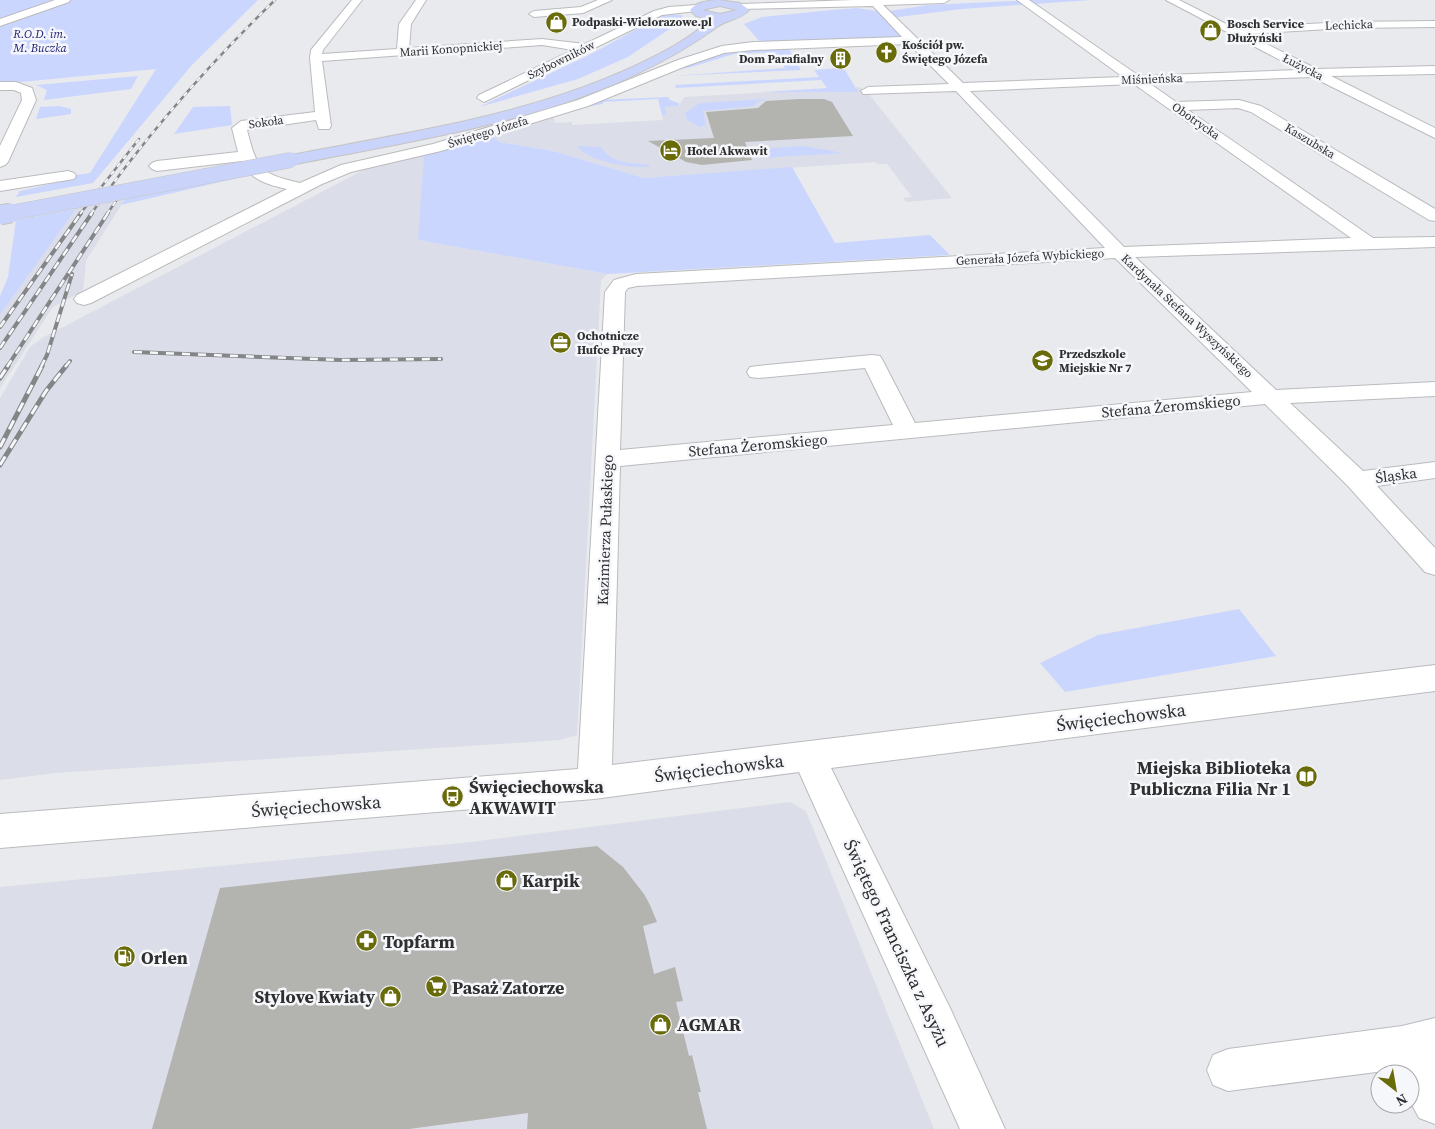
<svg xmlns="http://www.w3.org/2000/svg" width="1435" height="1129" font-family="'Source Serif 4',serif">
  <style>
    .built { fill: #dbdee8 }
    .green { fill: #cbd6ff }
    .building { fill: #b3b3b0 }
    .lines { fill: none; stroke-linecap: round; stroke-linejoin: round }
    .minor-casing { stroke: #babbbe; stroke-width: 2 }
    .major-casing { stroke: #c5c5c5; stroke-width: 2 }
    .minor { fill: #fff; fill-rule: evenodd }
    .major { fill: #cad4fb; fill-rule: evenodd }
    .rail-far2-casing { stroke: #848587; stroke-width: 2.5 }
    .rail-far1-casing { stroke: #848587; stroke-width: 4 }
    .rail-casing { stroke: #848587; stroke-width: 5 }
    .rail-far2 { stroke: #f6f7fb; stroke-width: 2; stroke-dasharray: 5; stroke-linecap: butt }
    .rail-far1 { stroke: #f6f7fb; stroke-width: 2.5; stroke-dasharray: 8; stroke-linecap: butt }
    .rail { stroke: #f6f7fb; stroke-width: 3; stroke-dasharray: 10; stroke-linecap: butt }
    .major-bridge-far1-casing { stroke: #c5c5c5; stroke-width: 16; stroke-linecap: butt }
    .major-bridge-casing { stroke: #c5c5c5; stroke-width: 21; stroke-linecap: butt }
    .major-bridge-far1 { stroke: #cad4fb; stroke-width: 15 }
    .major-bridge { stroke: #cad4fb; stroke-width: 19 }
    .labels { text-anchor: middle; dominant-baseline: central; stroke-width: 5; stroke-linejoin: round; paint-order: stroke }
    .far-poi-label { font-size: 12px; font-weight: bold; fill: #2f2f30; stroke: #f6f7fb; text-anchor: start }
    .far-street-label { font-size: 12px; fill: #2f2f30; stroke: #f6f7fb }
    .far-park-label { font-size: 12px; font-style: italic; fill: #1c1d72; stroke: #f6f7fb }
    .street-label { font-size: 15px; fill: #2f2f30; stroke: #f6f7fb }
    .near-street-label { font-size: 18px; fill: #2f2f30; stroke: #f6f7fb }
    .near-poi-label { font-size: 18px; font-weight: bold; fill: #2f2f30; stroke: #f6f7fb; text-anchor: start }
  </style>
  <rect width="100%" height="100%" fill="#e9eaed"/>
  <path class="built" d="M 860,87 L 868,93 L 952,198 L 906,202 L 903,198 L 912,197 L 887,164 L 877,164 L 875,162 L 644,178 L 553,151 L 500,142 L 491,135 L 553,116 L 555,123 L 572,122 L 572,125 L 663,120 L 662,115 L 667,115 L 664,107 L 679,106 L 684,97 Z
    M 424,154 L 419,240 L 608,274 L 601,280 L 577,735 L 560,740 L 55,773 L 0,780 L 0,398 L 30,347 L 42,338 L 371,166 Z
    M 127,196 L 86,261 L 83,291 L 53,307 L 0,388 L 0,315 L 78,206 Z
    M 790,802 L 806,811 L 934,1129 L 0,1129 L 0,887 L 471,842 Z"/>
  <path class="green" d="M 0,0 L 258,0 L 192,65 L 93,183 L 16,197 L 20,191 L 63,181 L 68,179 L 68,176 L 90,173 L 156,69 L 0,84 Z
    M 1034,0 L 1092,0 L 962,9 L 891,18 L 914,40 L 764,46 L 744,24 L 762,17 L 832,10 L 857,8 L 883,12 L 928,5 Z
    M 664,14 L 682,15 L 683,20 L 628,57 L 578,79 L 479,107 L 593,53 Z
    M 783,48 L 789,49 L 801,70 L 672,76 L 785,68 L 775,52 L 734,54 L 688,68 L 678,69 L 731,51 Z
    M 839,68 L 845,70 L 858,92 L 761,92 L 827,88 L 821,80 L 676,88 L 675,85 L 819,77 L 814,70 Z
    M 138,76 L 131,89 L 44,100 L 47,90 L 36,85 Z
    M 668,97 L 670,100 L 679,103 L 679,106 L 665,107 L 667,115 L 662,115 L 658,99 L 603,102 L 603,104 L 578,108 L 597,100 Z
    M 768,99 L 757,102 L 754,106 L 703,111 L 706,125 L 700,127 L 687,120 L 685,113 L 700,103 Z
    M 59,106 L 71,109 L 71,114 L 36,119 L 40,107 Z
    M 230,106 L 232,125 L 174,134 L 193,107 Z
    M 491,135 L 500,142 L 553,151 L 644,178 L 792,167 L 835,243 L 930,235 L 950,255 L 608,274 L 418,240 L 424,154 Z
    M 577,146 L 601,147 C 611,164 633,163 650,165 L 649,167 C 630,168 589,162 577,146 Z
    M 803,146 L 844,153 L 760,158 L 755,156 L 752,149 Z
    M 239,175 L 242,177 L 121,205 L 127,196 Z
    M 76,209 L 0,315 L 0,296 L 8,277 L 16,220 Z
    M 1239,609 L 1276,656 L 1065,692 L 1040,663 L 1098,635 Z"/>
  <path class="building" d="M 799,99 L 824,99 L 832,102 L 853,136 L 745,142 L 752,160 L 702,165 L 686,162 L 648,141 L 714,138 L 706,112 L 758,108 L 766,101 Z
    M 597,846 L 623,867 L 644,894 L 650,905 L 657,922 L 643,926 L 654,974 L 675,967 L 683,1001 L 676,1002 L 689,1056 L 692,1055 L 701,1092 L 698,1092 L 707,1129 L 527,1129 L 528,1113 L 409,1129 L 152,1129 L 220,888 Z"/>
  <g class="lines">
    <defs>
      <path id="minor" d="M 55,0 L 70,0 L 69,2 L 0,26 L 0,19 Z
        M 352,0 L 362,0 L 323,50 L 322,54 L 397,49 L 399,24 L 416,0 L 426,0 L 411,24 L 409,48 L 542,39 L 585,44 L 654,11 L 669,7 L 696,5 L 701,8 L 696,11 L 662,15 L 484,102 L 477,98 L 479,95 L 573,50 L 542,45 L 322,61 L 331,126 L 329,129 L 319,129 L 316,120 L 247,130 C 257,169 260,174 300,183 L 341,165 L 433,144 L 578,100 L 678,60 L 722,46 L 753,42 L 902,37 L 873,6 L 736,9 L 735,7 L 740,4 L 853,0 L 949,0 L 944,3 L 883,5 L 963,83 L 1123,77 L 1017,0 L 1029,0 L 1139,76 L 1299,70 L 1166,0 L 1179,0 L 1234,28 L 1346,22 L 1435,21 L 1435,27 L 1346,28 L 1246,34 L 1317,69 L 1435,66 L 1435,74 L 1331,76 L 1435,128 L 1435,138 L 1312,77 L 1149,83 L 1176,102 L 1239,100 L 1261,106 L 1435,209 L 1435,221 L 1429,220 L 1251,112 L 1238,108 L 1188,110 L 1373,238 L 1435,237 L 1435,247 L 1135,257 L 1276,390 L 1435,382 L 1435,396 L 1290,403 L 1363,471 L 1435,462 L 1435,478 L 1377,486 L 1435,548 L 1435,575 L 1425,572 L 1348,486 L 1265,404 L 620,466 L 612,765 L 1435,665 L 1435,691 L 831,768 L 951,1010 L 1005,1129 L 960,1129 L 799,772 L 594,799 L 0,848 L 0,814 L 578,769 L 605,292 L 614,280 L 636,274 L 1105,248 L 956,91 L 863,94 L 861,91 L 868,87 L 949,84 L 909,44 L 753,50 L 724,53 L 686,66 L 588,106 L 441,151 L 351,172 L 322,184 L 91,303 L 84,305 L 77,303 L 74,299 L 77,295 L 287,189 C 268,185 250,180 242,161 L 157,171 L 152,169 L 149,166 L 152,163 L 157,161 L 238,152 L 232,128 L 241,121 L 315,112 L 310,58 L 311,50 ZM 1134,84 L 1351,238 L 1124,247 L 970,91 ZM 1115,258 L 1252,392 L 915,423 L 883,361 L 880,356 L 872,355 L 758,366 L 750,367 L 747,372 L 750,377 L 758,378 L 865,368 L 893,425 L 620,450 L 625,292 L 628,288 L 637,286 Z
        M 598,0 L 612,0 L 583,13 L 534,17 L 529,14 L 534,11 L 581,7 Z
        M 0,82 L 16,82 L 32,88 L 36,100 L 8,162 L 5,165 L 0,167 L 0,146 L 22,100 L 21,93 L 14,90 L 0,90 Z
        M 68,171 L 74,173 L 76,176 L 74,179 L 0,191 L 0,181 Z
        M 1435,1018 L 1435,1124 L 1419,1118 L 1410,1101 L 1410,1074 L 1394,1074 L 1392,1070 L 1228,1091 L 1213,1085 L 1207,1070 L 1213,1055 L 1228,1049 L 1402,1026 Z"/>
      <path id="major" d="M 719,0 L 740,3 L 749,10 C 741,20 727,19 717,27 C 595,116 435,136 291,165 L 286,163 L 283,160 L 286,157 L 291,155 C 421,130 561,111 677,44 C 689,37 700,28 712,20 L 696,16 L 690,10 C 698,1 707,1 719,0 ZM 720,6 L 737,10 L 720,14 L 702,10 Z"/>
    </defs>
    <use href="#minor" class="minor-casing"/>
    <use href="#major" class="major-casing"/>
    <use href="#minor" class="minor"/>
    <use href="#major" class="major"/>
    <defs>
      <path id="rail-far2" d="M 80,214 L 139,139
        M 91,214 C 145,137 207,66 275,0
        M 107,214 L 116,201"/>
      <path id="rail-far1" d="M 0,327 L 81,213
        M 0,348 L 92,213
        M 134,352 L 341,360 L 441,359
        M 7,367 L 108,213
        M 41,367 L 47,355 L 72,274
        M 65,367 L 70,361"/>
      <path id="rail" d="M 0,378 L 8,366
        M 0,447 L 42,366
        M 0,465 L 46,391 L 66,366"/>
    </defs>
    <use href="#rail-far2" class="rail-far2-casing"/>
    <use href="#rail-far1" class="rail-far1-casing"/>
    <use href="#rail" class="rail-casing"/>
    <use href="#rail-far2" class="rail-far2"/>
    <use href="#rail-far1" class="rail-far1"/>
    <use href="#rail" class="rail"/>
    <defs>
      <path id="major-bridge-far1" d="M 5,214 L 291,160"/>
      <path id="major-bridge" d="M 0,215 L 11,213"/>
    </defs>
    <use href="#major-bridge-far1" class="major-bridge-far1-casing"/>
    <use href="#major-bridge" class="major-bridge-casing"/>
    <use href="#major-bridge-far1" class="major-bridge-far1"/>
    <use href="#major-bridge" class="major-bridge"/>
  </g>
  <defs>
    <symbol id="shop-disc" viewBox="-11 -11 22 22"><circle r="9.5" fill="#696a08" stroke="#f6f7fb"/><path d="M-5-2.5h2.3a2.7 3.5 0 0 1 5.4 0H5L5.5 6h-11ZM-1.5-2.5h3a1.5 2.3 0 0 0-3 0Z" fill="#fff"/></symbol>
    <symbol id="church-disc" viewBox="-11 -11 22 22"><circle r="9.5" fill="#696a08" stroke="#f6f7fb"/><path d="M-1.2-6h2.4v3.5h3.3v2.4h-3.3V6h-2.4V-.1h-3.3v-2.4h3.3Z" fill="#fff"/></symbol>
    <symbol id="building-disc" viewBox="-11 -11 22 22"><circle r="9.5" fill="#696a08" stroke="#f6f7fb"/><path d="M-4-6H4V6H1V3H-1V6H-4ZM-2.5-4.3h1.7v1.8h-1.7ZM.8-4.3h1.7v1.8H.8ZM-2.5-1h1.7V.8h-1.7ZM.8-1h1.7V.8H.8Z" fill="#fff"/></symbol>
    <symbol id="hotel-disc" viewBox="-11 -11 22 22"><circle r="9.5" fill="#696a08" stroke="#f6f7fb"/><path d="M-6-4.5h1.5V1H6V5H4.5V3h-9V5H-6ZM-4 0a1.8 1.8 0 1 1 3.6 0ZM.5 0V-2.5h3Q6-2.5 6 0Z" fill="#fff"/></symbol>
    <symbol id="office-disc" viewBox="-11 -11 22 22"><circle r="9.5" fill="#696a08" stroke="#f6f7fb"/><path d="M-6-3h4V-5.5h4V-3h4V5H-6ZM-1-4.5V-3h2v-1.5ZM-6 0V1H6V0Z" fill="#fff"/></symbol>
    <symbol id="school-disc" viewBox="-11 -11 22 22"><circle r="9.5" fill="#696a08" stroke="#f6f7fb"/><path d="M0-5L7-2L0 1L-7-2ZM-4 1L0 2.5L4 1V4Q0 6-4 4Z" fill="#fff"/></symbol>
    <symbol id="library-disc" viewBox="-11 -11 22 22"><circle r="9.5" fill="#696a08" stroke="#f6f7fb"/><path d="M-6-4Q-3-5.5-.7-3.5V5Q-3 3-6 4ZM6-4Q3-5.5 .7-3.5V5Q3 3 6 4Z" fill="#fff"/></symbol>
    <symbol id="bus-disc" viewBox="-11 -11 22 22"><circle r="9.5" fill="#696a08" stroke="#f6f7fb"/><path d="M-5-6H5V4H4V6H2V4H-2V6H-4V4H-5ZM-3.5-4V0h7V-4ZM-3.5 1.2v1.5H-2V1.2ZM2 1.2v1.5H3.5V1.2Z" fill="#fff"/></symbol>
    <symbol id="pharmacy-disc" viewBox="-11 -11 22 22"><circle r="9.5" fill="#696a08" stroke="#f6f7fb"/><path d="M-2-6h4v4h4v4h-4v4h-4v-4h-4v-4h4Z" fill="#fff"/></symbol>
    <symbol id="fuel-disc" viewBox="-11 -11 22 22"><circle r="9.5" fill="#696a08" stroke="#f6f7fb"/><path d="M-5.5-6h7V0h2V4h1.3V-2.5L3-4.5l.8-.8L6-3V5H2.5V1h-1V6h-7ZM-4.2-4.7v3.2H.2V-4.7Z" fill="#fff"/></symbol>
    <symbol id="supermarket-disc" viewBox="-11 -11 22 22"><circle r="9.5" fill="#696a08" stroke="#f6f7fb"/><path d="M-6-5.5h2.5l.6 2H6L4.5 2H-2.5L-4.4-4H-6ZM-1.5 3.2a1.3 1.3 0 1 0 .1 0ZM3 3.2a1.3 1.3 0 1 0 .1 0Z" fill="#fff"/></symbol>
  </defs>
  <g fill-rule="evenodd">
    <use href="#shop-disc" x="544" y="10" width="25" height="25"/>
    <use href="#shop-disc" x="1198" y="18" width="25" height="25"/>
    <use href="#church-disc" x="874" y="40" width="25" height="25"/>
    <use href="#building-disc" x="828" y="46" width="25" height="25"/>
    <use href="#hotel-disc" x="658" y="138" width="25" height="25"/>
    <use href="#office-disc" x="548" y="330" width="25" height="25"/>
    <use href="#school-disc" x="1030" y="348" width="25" height="25"/>
    <use href="#library-disc" x="1294" y="764" width="25" height="25"/>
    <use href="#bus-disc" x="440" y="784" width="25" height="25"/>
    <use href="#shop-disc" x="494" y="868" width="25" height="25"/>
    <use href="#pharmacy-disc" x="354" y="928" width="25" height="25"/>
    <use href="#fuel-disc" x="112" y="944" width="25" height="25"/>
    <use href="#supermarket-disc" x="424" y="974" width="25" height="25"/>
    <use href="#shop-disc" x="378" y="984" width="25" height="25"/>
    <use href="#shop-disc" x="648" y="1012" width="25" height="25"/>
  </g>
  <g class="labels">
    <g class="far-poi-label">
      <text x="572" y="22">Podpaski-Wielorazowe.pl</text>
      <text x="1227" y="24">Bosch Service<tspan x="1227" dy="14">Dłużyński</tspan></text>
      <text x="902" y="45">Kościół pw.<tspan x="902" dy="14">Świętego Józefa</tspan></text>
      <text x="824" y="59" text-anchor="end">Dom Parafialny</text>
      <text x="687" y="151">Hotel Akwawit</text>
      <text x="577" y="336">Ochotnicze<tspan x="577" dy="14">Hufce Pracy</tspan></text>
      <text x="1059" y="354">Przedszkole<tspan x="1059" dy="14">Miejskie Nr 7</tspan></text>
    </g>
    <g class="far-street-label">
      <text transform="translate(1349 25) rotate(-2)">Lechicka</text>
      <text transform="translate(451 49) rotate(-4)">Marii Konopnickiej</text>
      <text transform="translate(561 60) rotate(-26)">Szybowników</text>
      <text transform="translate(1303 67) rotate(27)">Łużycka</text>
      <text transform="translate(1152 79) rotate(-2)">Miśnieńska</text>
      <text transform="translate(1196 121) rotate(35)">Obotrycka</text>
      <text transform="translate(266 122) rotate(-8)">Sokoła</text>
      <text transform="translate(488 132) rotate(-17)">Świętego Józefa</text>
      <text transform="translate(1310 141) rotate(31)">Kaszubska</text>
      <text transform="translate(1030 257) rotate(-3)">Generała Józefa Wybickiego</text>
      <text transform="translate(1187 316) rotate(43)">Kardynała Stefana Wyszyńskiego</text>
    </g>
    <g class="far-park-label">
      <text x="40" y="34">R.O.D. im.<tspan x="40" dy="14">M. Buczka</tspan></text>
    </g>
    <g class="street-label">
      <text transform="translate(1171 406) rotate(-5)">Stefana Żeromskiego</text>
      <text transform="translate(758 445) rotate(-5)">Stefana Żeromskiego</text>
      <text transform="translate(1396 475) rotate(-7)">Śląska</text>
      <text transform="translate(605 530) rotate(-88)">Kazimierza Pułaskiego</text>
    </g>
    <g class="near-street-label">
      <text transform="translate(1121 717) rotate(-7)">Święciechowska</text>
      <text transform="translate(719 768) rotate(-7)">Święciechowska</text>
      <text transform="translate(316 806) rotate(-4)">Święciechowska</text>
      <text transform="translate(897 943) rotate(65)">Świętego Franciszka z Asyżu</text>
    </g>
    <g class="near-poi-label">
      <text x="1291" y="767" text-anchor="end">Miejska Biblioteka<tspan x="1291" dy="21">Publiczna Filia Nr 1</tspan></text>
      <text x="469" y="786">Święciechowska<tspan x="469" dy="21">AKWAWIT</tspan></text>
      <text x="522" y="880">Karpik</text>
      <text x="383" y="941">Topfarm</text>
      <text x="141" y="957">Orlen</text>
      <text x="452" y="987">Pasaż Zatorze</text>
      <text x="375" y="996" text-anchor="end">Stylove Kwiaty</text>
      <text x="677" y="1024">AGMAR</text>
    </g>
  </g>
  <g transform="translate(1395 1089) rotate(149)"><circle r="24" fill="#f6f7fb" stroke="#a6a7aa"/>
  <path d="M0-4L9 19L0 12L-9 19Z" fill="#696a08"/>
  <text y="-8" font-size="14" font-weight="bold" text-anchor="middle" fill="#2f2f30">N</text>
  </g>
</svg>
